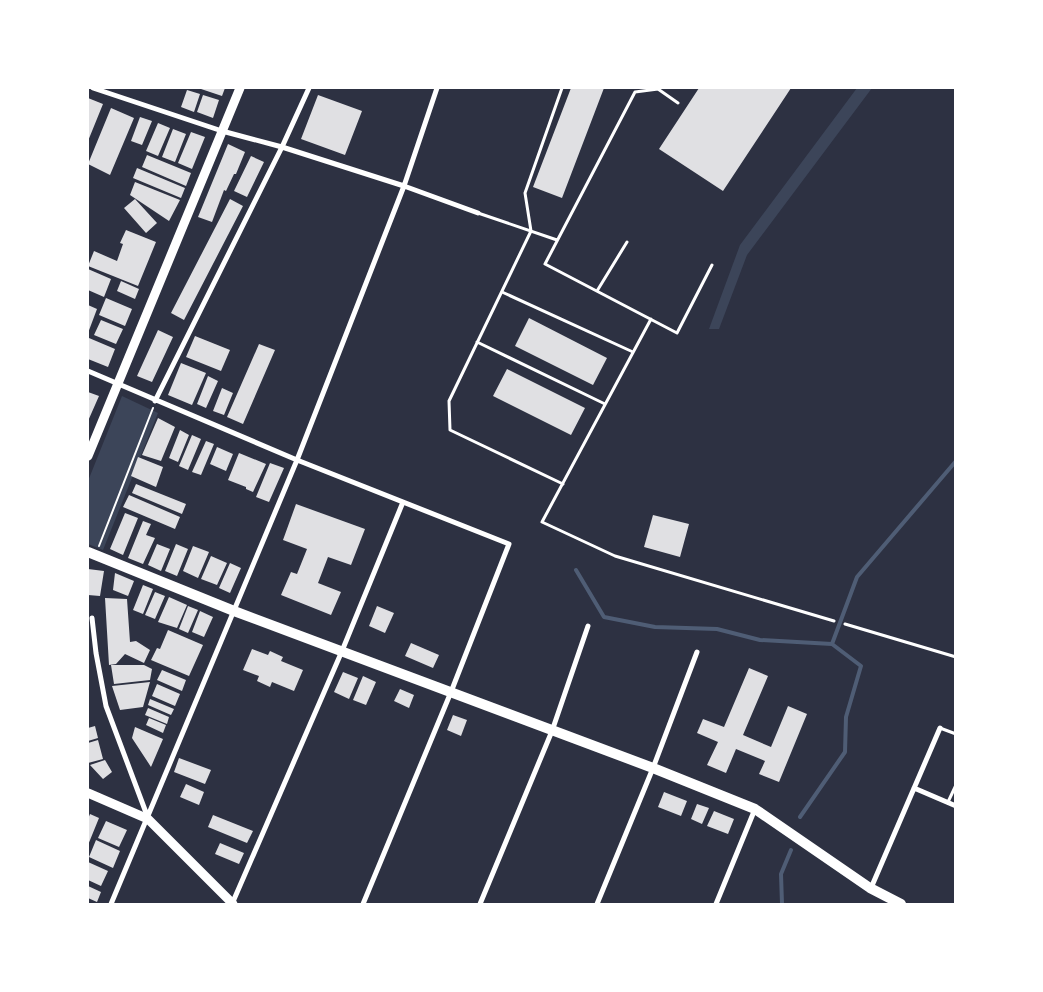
<svg xmlns="http://www.w3.org/2000/svg" width="1043" height="992" font-family="'Golos Text',sans-serif">
  <style>
    .green { fill: #3c4559 }
    .lines { fill: none; stroke-linecap: round; stroke-linejoin: round }
    .stream { stroke: #4f5d75; stroke-width: 4 }
    .building { fill: #e0e0e3 }
    .path { stroke: #fff; stroke-width: 2 }
    .service { stroke: #fff; stroke-width: 3 }
    .minor { stroke: #fff; stroke-width: 5 }
    .tertiary { stroke: #fff; stroke-width: 9 }
    .secondary { stroke: #fff; stroke-width: 10 }
  </style>
  <rect width="100%" height="100%" fill="#2d3142"/>
  <path class="green" d="M 857,88 L 872,88 L 747,255 L 719,329 L 709,329 L 740,245 Z
    M 122,396 L 158,413 L 103,550 L 88,544 L 88,481 Z"/>
  <g class="lines">
    <path class="stream" d="M 576,570 L 604,617 L 655,627 L 717,629 L 760,640 L 832,644 L 861,666 L 846,717 L 845,752 L 800,817
      M 832,644 L 857,577 L 956,461
      M 782,904 L 781,874 L 791,850"/>
  </g>
  <path class="building" d="M 198,88 L 225,88 L 222,96 Z
    M 571,88 L 604,88 L 562,198 L 533,187 Z
    M 699,88 L 791,88 L 723,191 L 659,149 Z
    M 187,90 L 200,94 L 194,112 L 181,107 Z
    M 203,95 L 219,100 L 213,118 L 197,112 Z
    M 318,95 L 362,111 L 345,155 L 301,139 Z
    M 88,98 L 103,104 L 88,141 Z
    M 111,108 L 134,118 L 110,175 L 88,164 Z
    M 140,117 L 152,121 L 142,145 L 131,141 Z
    M 158,123 L 170,128 L 158,156 L 146,151 Z
    M 173,129 L 186,134 L 175,162 L 162,157 Z
    M 191,132 L 205,137 L 192,169 L 178,163 Z
    M 228,144 L 245,152 L 236,174 L 234,174 L 226,191 L 224,190 L 212,222 L 198,217 Z
    M 147,155 L 191,173 L 186,186 L 142,167 Z
    M 251,156 L 264,162 L 247,197 L 234,191 Z
    M 137,168 L 185,188 L 181,198 L 133,178 Z
    M 135,182 L 180,200 L 169,221 L 130,195 Z
    M 135,199 L 157,223 L 146,233 L 124,208 Z
    M 230,199 L 243,206 L 184,320 L 171,313 Z
    M 126,230 L 156,242 L 138,286 L 88,266 L 94,251 L 117,261 L 123,244 L 120,243 Z
    M 88,269 L 111,279 L 104,297 L 88,290 Z
    M 121,281 L 139,289 L 135,299 L 117,291 Z
    M 106,298 L 132,309 L 125,326 L 99,315 Z
    M 88,305 L 97,309 L 88,333 Z
    M 529,318 L 607,358 L 593,385 L 515,346 Z
    M 101,320 L 123,329 L 116,344 L 94,335 Z
    M 158,330 L 173,337 L 152,382 L 137,376 Z
    M 195,336 L 230,350 L 221,371 L 186,357 Z
    M 89,338 L 115,349 L 108,367 L 88,359 L 88,343 Z
    M 259,344 L 275,350 L 243,424 L 227,417 Z
    M 181,363 L 206,373 L 192,405 L 168,395 Z
    M 507,369 L 585,408 L 571,435 L 493,396 Z
    M 208,376 L 218,381 L 206,408 L 197,404 Z
    M 222,388 L 233,393 L 224,415 L 213,411 Z
    M 88,392 L 99,396 L 88,421 Z
    M 158,418 L 175,427 L 161,461 L 142,455 Z
    M 180,430 L 189,435 L 178,462 L 169,458 Z
    M 192,435 L 201,439 L 188,470 L 179,466 Z
    M 206,441 L 214,444 L 201,475 L 192,472 Z
    M 217,447 L 233,454 L 226,471 L 210,464 Z
    M 239,453 L 266,464 L 253,492 L 246,489 L 246,487 L 228,480 Z
    M 138,457 L 163,467 L 156,487 L 131,476 Z
    M 270,463 L 284,468 L 269,502 L 256,497 Z
    M 136,484 L 186,504 L 182,514 L 132,493 Z
    M 129,495 L 180,517 L 175,529 L 123,507 Z
    M 296,504 L 365,529 L 351,565 L 328,557 L 318,583 L 341,592 L 331,615 L 281,595 L 291,572 L 297,574 L 307,549 L 283,540 Z
    M 125,513 L 138,518 L 123,555 L 110,549 Z
    M 653,515 L 689,524 L 680,557 L 644,547 Z
    M 143,521 L 151,524 L 146,535 L 155,538 L 143,564 L 128,558 Z
    M 157,544 L 170,549 L 161,571 L 148,565 Z
    M 176,544 L 188,549 L 177,576 L 165,571 Z
    M 193,546 L 209,552 L 198,578 L 183,571 Z
    M 211,556 L 227,563 L 217,585 L 201,579 Z
    M 230,563 L 241,568 L 230,593 L 219,588 Z
    M 88,569 L 104,571 L 100,596 L 88,595 Z
    M 115,573 L 134,581 L 128,596 L 113,590 Z
    M 143,585 L 153,589 L 143,614 L 133,610 Z
    M 155,592 L 165,596 L 155,619 L 145,615 Z
    M 169,597 L 187,605 L 177,628 L 158,622 Z
    M 105,598 L 127,599 L 130,642 L 136,641 L 150,650 L 144,663 L 125,654 L 116,664 L 109,665 Z
    M 188,606 L 198,610 L 188,633 L 179,629 Z
    M 377,606 L 394,613 L 385,633 L 369,626 Z
    M 200,611 L 213,617 L 204,637 L 192,632 Z
    M 168,630 L 203,645 L 189,676 L 151,660 L 157,648 L 160,649 Z
    M 411,643 L 439,655 L 433,668 L 405,656 Z
    M 252,649 L 268,655 L 270,651 L 283,657 L 281,661 L 303,670 L 294,691 L 272,682 L 270,687 L 257,681 L 259,676 L 243,670 Z
    M 111,665 L 144,665 L 152,669 L 150,680 L 114,684 Z
    M 749,668 L 768,676 L 743,735 L 771,747 L 788,706 L 807,714 L 779,782 L 759,774 L 765,761 L 736,749 L 726,773 L 707,765 L 718,742 L 697,733 L 703,719 L 724,727 Z
    M 162,670 L 186,680 L 182,691 L 157,680 Z
    M 343,672 L 358,678 L 349,699 L 334,692 Z
    M 363,676 L 376,682 L 366,705 L 353,700 Z
    M 150,682 L 143,707 L 120,710 L 112,686 Z
    M 157,684 L 180,694 L 175,706 L 152,696 Z
    M 400,689 L 414,695 L 409,708 L 394,701 Z
    M 150,699 L 174,709 L 171,715 L 148,705 Z
    M 148,708 L 169,717 L 167,724 L 145,715 Z
    M 453,715 L 467,720 L 461,736 L 447,730 Z
    M 149,718 L 166,725 L 163,733 L 146,725 Z
    M 95,726 L 98,738 L 88,741 L 88,728 Z
    M 135,727 L 163,739 L 151,767 L 132,738 Z
    M 98,740 L 103,759 L 88,763 L 88,743 Z
    M 179,758 L 211,770 L 205,784 L 174,772 Z
    M 105,760 L 112,772 L 103,779 L 90,765 Z
    M 186,784 L 204,792 L 199,805 L 180,797 Z
    M 664,792 L 687,801 L 681,816 L 658,807 Z
    M 697,804 L 709,808 L 702,824 L 691,819 Z
    M 714,811 L 734,819 L 728,834 L 707,826 Z
    M 90,814 L 99,818 L 88,845 L 88,819 Z
    M 213,815 L 253,831 L 247,843 L 208,827 Z
    M 106,821 L 127,830 L 119,847 L 98,838 Z
    M 96,840 L 120,851 L 113,868 L 89,857 Z
    M 220,843 L 244,853 L 239,864 L 215,854 Z
    M 88,862 L 108,871 L 101,886 L 88,880 Z
    M 88,886 L 101,892 L 97,902 L 88,898 Z"/>
  <g class="lines">
    <path class="path" d="M 99,546 L 153,408"/>
    <path class="service" d="M 562,88 L 525,193 L 531,231 L 449,401 L 450,430 L 563,484
      M 678,103 L 658,89 L 635,92 L 545,264 L 677,333 L 712,265
      M 478,213 L 557,240
      M 597,291 L 627,242
      M 502,292 L 633,352
      M 651,319 L 542,522 L 615,556 L 834,621
      M 477,342 L 605,404
      M 845,624 L 956,657
      M 940,728 L 956,734
      M 948,802 L 956,785"/>
    <path class="minor" d="M 93,88 L 222,131 L 282,147 L 404,186 L 478,213
      M 88,371 L 297,460 L 509,544 L 451,692 L 363,904
      M 155,401 L 282,147 L 309,88
      M 92,618 L 96,653 L 106,706 L 148,818
      M 914,788 L 956,806
      M 871,888 L 940,728
      M 111,904 L 297,460 L 404,186 L 437,88
      M 232,904 L 342,651 L 403,502
      M 480,904 L 552,731 L 588,626
      M 597,904 L 653,768 L 697,652
      M 716,904 L 755,809"/>
    <path class="tertiary" d="M 88,456 L 240,88
      M 88,793 L 148,819 L 233,904"/>
    <path class="secondary" d="M 88,552 L 234,611 L 653,768 L 755,809 L 870,888 L 901,904"/>
  </g>
  <rect width="1043" height="992" fill="none" stroke="#ffffff" stroke-width="178"/>
</svg>
